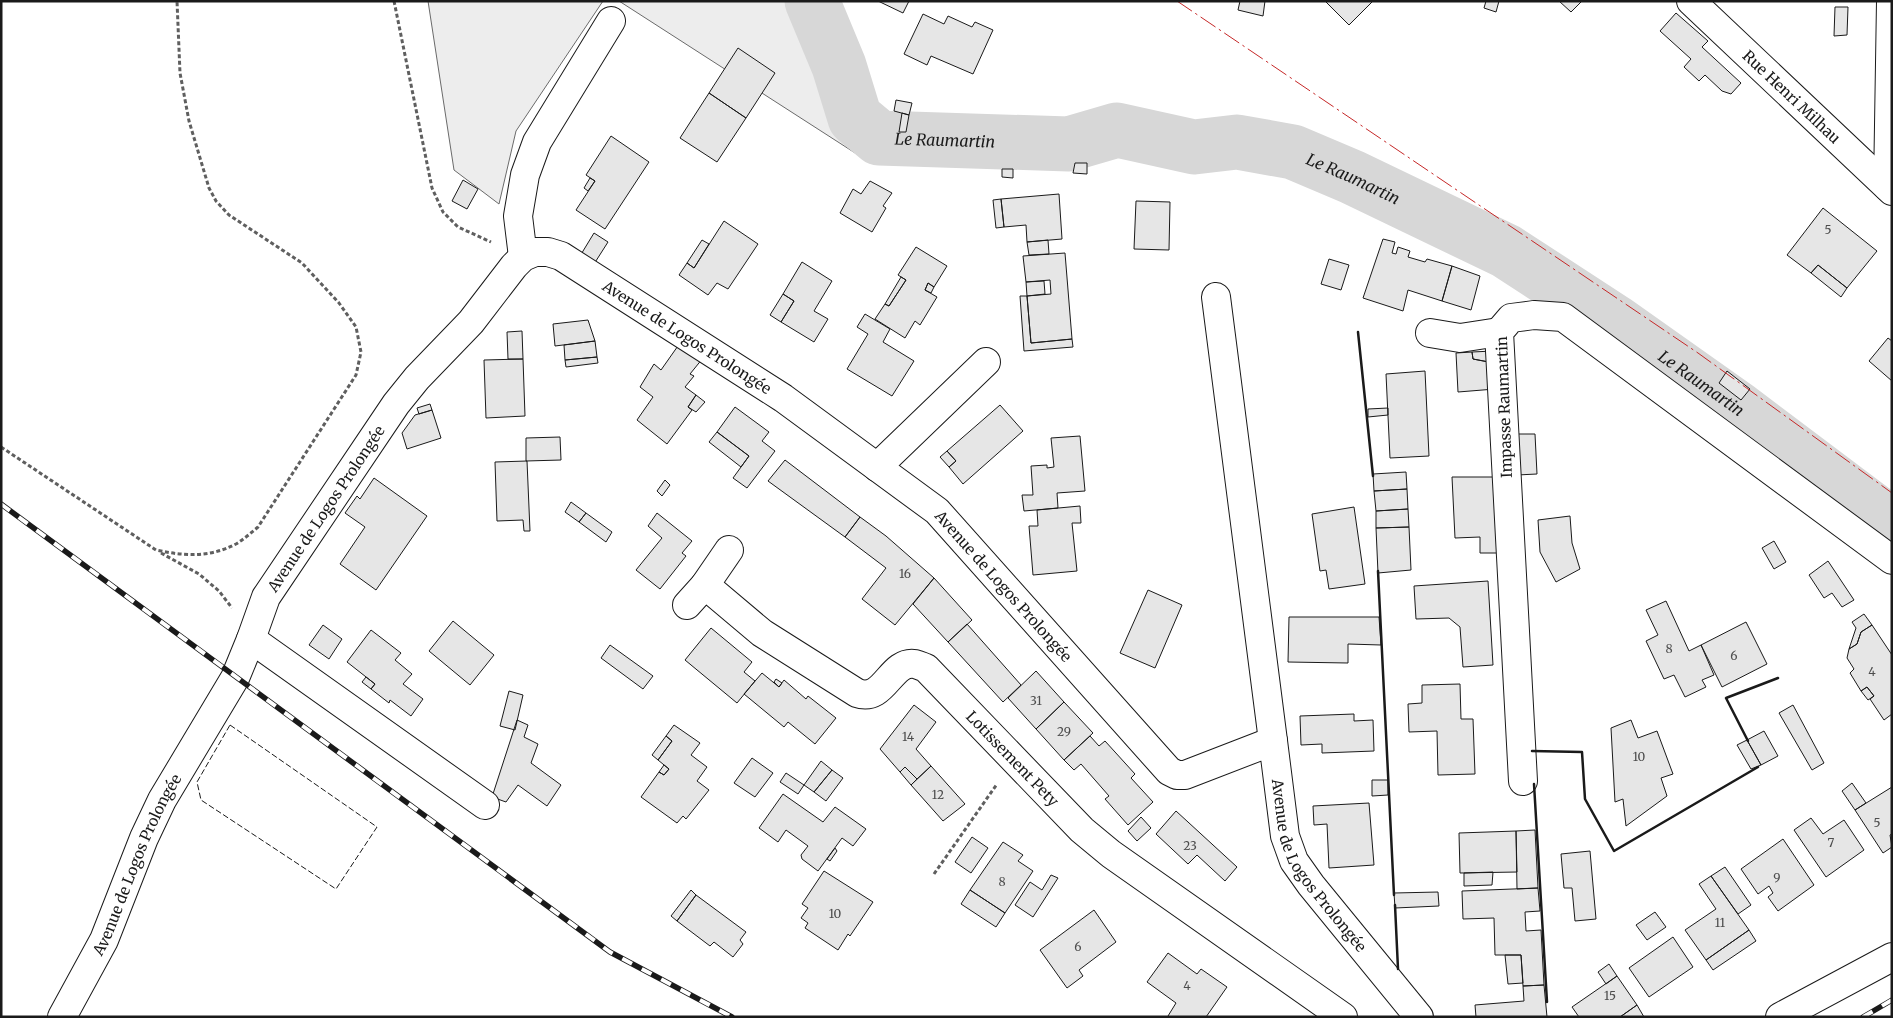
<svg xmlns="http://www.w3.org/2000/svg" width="1893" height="1018" font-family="Merriweather,serif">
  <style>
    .green { fill: #ededed; stroke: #6a6a6a }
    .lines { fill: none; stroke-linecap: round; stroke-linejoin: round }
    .river { stroke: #d7d7d7; stroke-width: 55 }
    .building { fill: #e6e6e6; stroke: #1a1a1a }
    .minor-casing { stroke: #1a1a1a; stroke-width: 30 }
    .path { stroke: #5f5f5f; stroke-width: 3; stroke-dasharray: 4 2.5; stroke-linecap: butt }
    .minor { stroke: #fff; stroke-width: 28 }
    .rail-casing { stroke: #1a1a1a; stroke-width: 5.5 }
    .rail { stroke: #fff; stroke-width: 4; stroke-dasharray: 11; stroke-linecap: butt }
    .fence { stroke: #1a1a1a; stroke-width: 1; stroke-dasharray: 6 2.5; stroke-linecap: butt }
    .wall { stroke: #1a1a1a; stroke-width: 2.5 }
    .power { stroke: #c62828; stroke-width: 1; stroke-dasharray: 18 4 2.5 4; stroke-linecap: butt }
    .labels { text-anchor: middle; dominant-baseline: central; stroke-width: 4; stroke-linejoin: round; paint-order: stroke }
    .number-label { font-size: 12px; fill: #4d4d4d }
    .street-label { font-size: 15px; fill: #1a1a1a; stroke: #fff }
    .water-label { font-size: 16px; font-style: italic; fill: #1a1a1a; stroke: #fff }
  </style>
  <rect width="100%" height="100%" fill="#fff"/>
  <path class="green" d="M 428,1 L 603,1 L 516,131 L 499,204 L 454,170 Z
    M 619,1 L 835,1 L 884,122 L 866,160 Z"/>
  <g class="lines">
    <path class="river" id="s1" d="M 812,1 L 839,66 L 855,118 L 879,138 L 1069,144 L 1117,130 L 1194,147 L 1237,142 L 1293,152 L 1352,177 L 1506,251 L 1615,322 L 1738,409 L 1892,525"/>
  </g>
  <path class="building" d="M 878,1 L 909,1 L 903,13 Z
    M 1240,1 L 1265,1 L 1263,16 L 1238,10 Z
    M 1325,1 L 1373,1 L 1349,25 Z
    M 1486,1 L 1499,1 L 1496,12 L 1484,8 Z
    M 1559,1 L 1582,1 L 1571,12 Z
    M 1835,7 L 1848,7 L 1847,35 L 1834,36 Z
    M 1676,13 L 1708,41 L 1702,47 L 1741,83 L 1731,94 L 1722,91 L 1705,75 L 1699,81 L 1684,67 L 1691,59 L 1660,31 Z
    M 923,14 L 944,24 L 948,16 L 972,27 L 975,22 L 993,30 L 973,74 L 931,56 L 927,65 L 904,54 Z
    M 738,48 L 775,73 L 746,118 L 709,93 Z
    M 709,93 L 746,118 L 717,162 L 680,138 Z
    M 896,100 L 912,103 L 909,115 L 894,111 Z
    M 902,113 L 909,115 L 906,132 L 899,132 Z
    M 611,136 L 649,162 L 605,229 L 576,210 L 595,181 L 586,175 Z
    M 1075,163 L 1087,163 L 1087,174 L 1073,173 Z
    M 1002,169 L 1013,169 L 1013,178 L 1002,177 Z
    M 590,178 L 595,181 L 588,191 L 584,188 Z
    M 463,180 L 478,189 L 467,209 L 452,201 Z
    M 870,181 L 892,193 L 883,206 L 886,208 L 872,232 L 840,213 L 853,189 L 861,194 Z
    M 1059,194 L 1062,239 L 1027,242 L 1026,225 L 1004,227 L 1001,199 Z
    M 1001,199 L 1004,227 L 996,228 L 993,200 Z
    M 1136,201 L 1170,202 L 1169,250 L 1134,249 Z
    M 1823,208 L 1877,251 L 1847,288 L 1818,265 L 1811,273 L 1787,255 Z
    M 724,221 L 758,244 L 728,289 L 717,283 L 708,295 L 679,275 L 687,263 L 694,268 Z
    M 594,233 L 608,242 L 594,264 L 580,256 Z
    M 1383,239 L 1395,242 L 1392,253 L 1396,254 L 1398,247 L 1410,251 L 1408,257 L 1425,262 L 1427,259 L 1452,266 L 1442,301 L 1408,290 L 1403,311 L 1363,298 Z
    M 702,240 L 709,244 L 694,268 L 687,263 Z
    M 1048,240 L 1049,254 L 1029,255 L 1027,242 Z
    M 916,247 L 947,266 L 934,287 L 928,283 L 925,290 L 937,297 L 920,325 L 915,321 L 905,338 L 875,319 L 885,304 L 889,306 L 906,280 L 898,275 Z
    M 1065,253 L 1072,339 L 1031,343 L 1027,296 L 1051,294 L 1050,280 L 1026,282 L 1023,256 Z
    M 1329,259 L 1349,265 L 1341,290 L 1321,284 Z
    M 802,262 L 832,281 L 814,311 L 828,319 L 814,342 L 781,322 L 794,301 L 783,294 Z
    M 1818,265 L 1847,288 L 1841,297 L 1811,273 Z
    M 1452,266 L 1480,276 L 1471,310 L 1442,301 Z
    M 901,277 L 906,280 L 889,306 L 885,304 Z
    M 1044,281 L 1045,294 L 1027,296 L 1026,282 Z
    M 928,283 L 934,287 L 931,293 L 925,290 Z
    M 783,294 L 794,301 L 781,322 L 770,315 Z
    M 1020,296 L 1027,296 L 1031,343 L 1072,339 L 1073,347 L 1024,351 Z
    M 865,314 L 890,329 L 883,342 L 914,361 L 892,396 L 847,369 L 868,334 L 857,327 Z
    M 588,320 L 595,341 L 555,346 L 553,324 Z
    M 522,331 L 523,359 L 508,359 L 507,332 Z
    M 1888,338 L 1892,341 L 1892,381 L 1869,361 Z
    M 595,341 L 597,357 L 565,360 L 564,345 Z
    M 680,343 L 703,358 L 690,374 L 694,376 L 685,387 L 696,395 L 688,407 L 692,410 L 667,444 L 637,420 L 653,397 L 640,387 L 654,364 L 661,370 Z
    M 1493,351 L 1494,363 L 1473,359 L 1472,352 Z
    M 1472,352 L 1473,359 L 1494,363 L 1495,389 L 1458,392 L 1456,353 Z
    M 597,357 L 598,363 L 566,367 L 565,360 Z
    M 523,359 L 525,416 L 486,418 L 484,360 Z
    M 1425,371 L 1429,456 L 1390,458 L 1386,374 Z
    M 1727,371 L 1750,389 L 1741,400 L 1719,383 Z
    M 696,395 L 705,402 L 696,412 L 688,407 Z
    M 430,404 L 432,410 L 419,414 L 417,408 Z
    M 1000,405 L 1023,431 L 963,484 L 949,467 L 956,461 L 947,451 Z
    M 735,407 L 769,432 L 762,441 L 775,451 L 747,488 L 733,478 L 749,456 L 717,432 Z
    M 1388,408 L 1388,415 L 1368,417 L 1368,409 Z
    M 432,410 L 441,438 L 407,449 L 402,433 L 415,415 Z
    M 717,432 L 749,456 L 741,467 L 709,442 Z
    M 1515,434 L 1535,434 L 1537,474 L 1517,475 Z
    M 1080,436 L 1085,491 L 1057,493 L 1058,508 L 1024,511 L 1022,495 L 1033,495 L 1031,466 L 1047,465 L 1047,468 L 1054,467 L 1051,438 Z
    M 560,437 L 561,460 L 526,461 L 526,438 Z
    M 947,451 L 956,461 L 949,467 L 940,457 Z
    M 785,460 L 860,517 L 845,537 L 768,481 Z
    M 527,461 L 530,531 L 524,531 L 523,520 L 497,521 L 495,462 Z
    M 1406,472 L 1407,489 L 1374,491 L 1373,474 Z
    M 1452,477 L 1498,477 L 1501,553 L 1480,553 L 1480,537 L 1455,538 Z
    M 374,478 L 427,516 L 376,590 L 340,564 L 365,527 L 345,513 L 357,496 L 360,499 Z
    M 665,480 L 670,485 L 662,496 L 657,491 Z
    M 1407,489 L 1408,509 L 1376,511 L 1374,491 Z
    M 571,502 L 586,513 L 579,522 L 565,512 Z
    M 1080,506 L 1081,523 L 1072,523 L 1077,571 L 1033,575 L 1029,526 L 1038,526 L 1037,510 Z
    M 1354,507 L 1365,584 L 1329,589 L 1326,570 L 1320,571 L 1312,514 Z
    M 1408,509 L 1409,527 L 1376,528 L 1376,511 Z
    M 586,513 L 612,532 L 606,542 L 579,522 Z
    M 657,513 L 692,541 L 682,553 L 686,556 L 660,589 L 636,570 L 662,538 L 648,526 Z
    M 1570,516 L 1572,543 L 1580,569 L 1556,582 L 1540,552 L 1538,520 Z
    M 860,517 L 886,536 L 934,578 L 895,625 L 862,599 L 886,568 L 845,537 Z
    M 1409,527 L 1411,570 L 1378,573 L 1376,528 Z
    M 1774,541 L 1786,562 L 1774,569 L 1762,548 Z
    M 1828,561 L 1854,600 L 1842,607 L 1832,593 L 1824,598 L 1809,575 Z
    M 934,578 L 972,620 L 948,642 L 913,604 Z
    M 1488,581 L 1493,665 L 1463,667 L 1460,627 L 1449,618 L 1416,619 L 1414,586 Z
    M 1148,590 L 1182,605 L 1155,668 L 1120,653 Z
    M 1666,601 L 1689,651 L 1701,645 L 1714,675 L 1702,680 L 1706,687 L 1685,697 L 1674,675 L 1664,679 L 1646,641 L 1658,635 L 1646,610 Z
    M 1864,614 L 1872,625 L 1861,632 L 1857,644 L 1849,649 L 1856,628 L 1852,622 Z
    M 1289,617 L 1379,617 L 1381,645 L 1348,644 L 1348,663 L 1288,662 Z
    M 453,621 L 494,655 L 470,685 L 429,651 Z
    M 1746,622 L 1767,664 L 1722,687 L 1701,645 Z
    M 967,624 L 1021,685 L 1003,702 L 948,642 Z
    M 323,625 L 342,639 L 329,659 L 309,645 Z
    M 1872,625 L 1892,655 L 1892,714 L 1884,720 L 1870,699 L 1874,696 L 1867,687 L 1861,691 L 1850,673 L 1854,669 L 1847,658 L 1849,649 L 1857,644 L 1861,632 Z
    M 711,628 L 752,662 L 744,672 L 755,681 L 737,703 L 685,660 Z
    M 371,630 L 401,653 L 395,660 L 412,674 L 403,684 L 423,699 L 411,716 L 390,700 L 389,703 L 371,689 L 375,684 L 347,662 Z
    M 610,645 L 653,676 L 643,689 L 601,658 Z
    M 1036,671 L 1064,702 L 1036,729 L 1008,698 Z
    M 762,673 L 779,687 L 784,680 L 806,699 L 808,696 L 836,718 L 815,744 L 788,722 L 784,727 L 744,694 Z
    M 366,677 L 375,684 L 371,689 L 362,682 Z
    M 776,679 L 782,683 L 779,687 L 774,682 Z
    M 1460,684 L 1461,719 L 1473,719 L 1475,774 L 1438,775 L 1437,731 L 1409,732 L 1408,704 L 1422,703 L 1422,685 Z
    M 1867,687 L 1874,696 L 1868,700 L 1861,691 Z
    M 509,691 L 523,695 L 515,730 L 500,726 Z
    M 1064,702 L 1093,733 L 1064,760 L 1036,729 Z
    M 914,705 L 936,722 L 916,749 L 931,766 L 917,779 L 905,767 L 900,772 L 880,749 Z
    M 1793,705 L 1824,763 L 1812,770 L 1779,713 Z
    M 1354,714 L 1354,721 L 1373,720 L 1374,751 L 1322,753 L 1322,744 L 1301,745 L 1300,716 Z
    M 517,720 L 528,725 L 524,737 L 538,744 L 531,763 L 561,785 L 547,806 L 518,785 L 506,802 L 492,797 Z
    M 1631,720 L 1638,738 L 1657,731 L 1673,774 L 1661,778 L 1667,796 L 1626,826 L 1623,799 L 1615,802 L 1611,728 Z
    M 674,725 L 700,743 L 691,755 L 707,767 L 697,781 L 709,790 L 686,819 L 683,816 L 677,823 L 641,797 L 659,772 L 664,775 L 669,769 L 658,760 L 672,741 L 666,736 Z
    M 1764,731 L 1778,756 L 1761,765 L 1747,740 Z
    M 666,736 L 672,741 L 658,760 L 652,755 Z
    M 1090,736 L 1099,746 L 1105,741 L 1135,774 L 1131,778 L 1153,802 L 1128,825 L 1105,799 L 1109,796 L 1081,764 L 1074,770 L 1064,760 Z
    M 1747,740 L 1761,765 L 1751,769 L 1737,745 Z
    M 752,758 L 773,773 L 755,797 L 734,783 Z
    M 821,761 L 832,770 L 814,792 L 804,785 Z
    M 664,765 L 669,769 L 664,775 L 659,772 Z
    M 931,766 L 965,804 L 943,821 L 911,785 Z
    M 905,767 L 917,779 L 911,785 L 900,772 Z
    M 832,770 L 843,778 L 826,801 L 814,792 Z
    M 786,773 L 804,785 L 798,794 L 780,782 Z
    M 1372,780 L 1388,780 L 1388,795 L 1372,796 Z
    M 1852,783 L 1866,803 L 1855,810 L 1842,791 Z
    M 1892,787 L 1892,834 L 1890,835 L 1892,847 L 1883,853 L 1855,810 Z
    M 783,794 L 823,822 L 835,807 L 866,829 L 853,846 L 842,838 L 818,871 L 802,859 L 801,855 L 808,846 L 786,830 L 778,842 L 759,828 Z
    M 1369,803 L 1374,865 L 1329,868 L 1327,824 L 1314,825 L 1313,806 Z
    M 1176,811 L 1237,867 L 1225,881 L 1197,855 L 1188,864 L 1156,834 Z
    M 1141,817 L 1151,828 L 1137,841 L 1128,831 Z
    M 1811,818 L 1823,834 L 1844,820 L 1864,850 L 1826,877 L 1794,830 Z
    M 1535,830 L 1538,888 L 1517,889 L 1516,831 Z
    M 1516,831 L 1517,872 L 1460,873 L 1459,833 Z
    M 972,837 L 988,848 L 971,873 L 955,862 Z
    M 1783,839 L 1814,885 L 1778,911 L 1768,897 L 1773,893 L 1769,886 L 1758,894 L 1741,869 Z
    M 1003,842 L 1023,855 L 1018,861 L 1033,871 L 1005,913 L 970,890 Z
    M 835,848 L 837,851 L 830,861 L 827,859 Z
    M 1590,851 L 1596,919 L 1575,921 L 1572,888 L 1564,888 L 1561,854 Z
    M 1725,867 L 1751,905 L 1738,914 L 1711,876 Z
    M 824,871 L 873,902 L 850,936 L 848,934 L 838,950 L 805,928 L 808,923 L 801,918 L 808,908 L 802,904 Z
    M 1493,872 L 1492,885 L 1464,886 L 1464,873 Z
    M 1051,875 L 1058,878 L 1033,917 L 1015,905 L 1030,882 L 1042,890 Z
    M 1711,876 L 1749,930 L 1706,960 L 1685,930 L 1716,909 L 1699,884 Z
    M 1538,888 L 1540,911 L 1525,912 L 1526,931 L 1541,930 L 1544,985 L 1523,986 L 1521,955 L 1495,955 L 1494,918 L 1463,919 L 1462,891 Z
    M 691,890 L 696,895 L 677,921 L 671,916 Z
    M 970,890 L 1005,913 L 996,927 L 961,904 Z
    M 1438,892 L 1439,906 L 1395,908 L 1394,893 Z
    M 696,895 L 746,932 L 740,940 L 743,944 L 733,957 L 714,942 L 710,946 L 677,921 Z
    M 1094,910 L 1116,942 L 1079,970 L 1083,976 L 1067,988 L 1040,950 Z
    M 1655,912 L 1666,927 L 1647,940 L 1636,925 Z
    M 1749,930 L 1756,941 L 1713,970 L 1706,960 Z
    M 1673,937 L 1693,967 L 1649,997 L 1629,968 Z
    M 1168,953 L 1197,974 L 1201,969 L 1227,987 L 1206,1017 L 1170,1017 L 1168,1016 L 1176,1003 L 1147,982 Z
    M 1505,955 L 1521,955 L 1523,983 L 1508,984 Z
    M 1609,964 L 1617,976 L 1606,984 L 1598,972 Z
    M 1617,976 L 1637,1005 L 1620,1017 L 1579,1017 L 1572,1007 Z
    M 1544,985 L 1547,1017 L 1476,1017 L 1475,1005 L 1524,1001 L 1523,986 Z
    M 1637,1005 L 1644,1017 L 1620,1017 Z"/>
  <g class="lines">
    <defs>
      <g id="minor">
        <path id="s2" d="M 1691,1 L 1892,191"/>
        <path d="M 1888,187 L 1891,1"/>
        <path d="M 523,257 L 518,216 L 525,175 L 537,142 L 611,21"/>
        <path d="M 1216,297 L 1273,741"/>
        <path d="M 1430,333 L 1460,338 L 1499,332"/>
        <path d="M 877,467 L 986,362"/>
        <path d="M 705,585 L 729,550"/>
        <path id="s3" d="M 687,605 L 705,585 L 762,633 L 857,693 C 885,703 890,660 915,664 C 919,665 923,667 926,668 L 1082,830 L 1111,854 L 1343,1017"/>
        <path d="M 251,639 L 485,805"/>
        <path d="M 1523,781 L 1499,332 L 1511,318 L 1534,315 L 1563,317 L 1892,560"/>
        <path id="s4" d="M 62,1017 L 104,940 L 144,838 L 162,800 L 235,678 L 251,639 L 266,597 L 396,404 L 417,378 L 471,322 L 514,266 L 523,257 L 535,252 L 548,252 L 561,256 L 783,398 L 937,511 L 1169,771 L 1177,775 L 1185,775 L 1273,741 L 1285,836 L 1294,861 L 1311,885 L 1419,1017"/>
        <path d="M 1780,1017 L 1892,957"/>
      </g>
    </defs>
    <use href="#minor" class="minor-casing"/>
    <path class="path" d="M 394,1 L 432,188 L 443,212 L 458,227 L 491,242
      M 1,447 L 156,550 C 184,556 209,558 236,544 C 244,539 251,533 258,527 L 356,375 L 361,352 L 356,327 L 339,303 L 302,263 L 229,215 L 216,201 L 209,188 L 189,121 L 180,73 L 177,1
      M 161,553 L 199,574 L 219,591 L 232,608
      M 934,874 L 997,784"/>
    <use href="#minor" class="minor"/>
    <defs>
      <path id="rail" d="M 1,504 L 610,952 L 732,1017
        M 1863,1017 L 1892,1000"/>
    </defs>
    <use href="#rail" class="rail-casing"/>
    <use href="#rail" class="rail"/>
    <path class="fence" d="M 230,725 L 377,827 L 336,889 L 201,800 L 197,782 Z"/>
    <path class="wall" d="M 1358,332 L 1373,476
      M 1378,571 L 1394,895
      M 1748,741 L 1726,698 L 1778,678
      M 1532,751 L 1582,752 L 1585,799 L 1614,851 L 1758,767
      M 1534,784 L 1547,1002
      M 1395,905 L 1398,969"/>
    <path class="power" d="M 1177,1 L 1698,353 L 1892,493"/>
  </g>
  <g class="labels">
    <g class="number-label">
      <text x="1828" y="229">5</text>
      <text x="905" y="573">16</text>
      <text x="1669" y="648">8</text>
      <text x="1734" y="655">6</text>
      <text x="1872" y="671">4</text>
      <text x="1036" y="700">31</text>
      <text x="1064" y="731">29</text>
      <text x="908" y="736">14</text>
      <text x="1639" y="756">10</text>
      <text x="938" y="794">12</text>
      <text x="1877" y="822">5</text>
      <text x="1831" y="842">7</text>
      <text x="1190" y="845">23</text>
      <text x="1777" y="877">9</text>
      <text x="1002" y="881">8</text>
      <text x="835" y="913">10</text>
      <text x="1720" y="922">11</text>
      <text x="1078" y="946">6</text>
      <text x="1187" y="985">4</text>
      <text x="1610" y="995">15</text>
    </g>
    <g class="street-label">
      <text stroke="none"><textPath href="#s2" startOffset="139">Rue Henri Milhau</textPath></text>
      <text stroke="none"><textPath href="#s4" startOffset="1085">Avenue de Logos Prolongée</textPath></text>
      <text transform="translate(1504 407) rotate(-92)">Impasse Raumartin</text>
      <text stroke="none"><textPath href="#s4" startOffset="575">Avenue de Logos Prolongée</textPath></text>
      <text stroke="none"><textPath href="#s4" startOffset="1490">Avenue de Logos Prolongée</textPath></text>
      <text stroke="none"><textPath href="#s3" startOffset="420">Lotissement Pety</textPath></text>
      <text stroke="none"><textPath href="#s4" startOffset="170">Avenue de Logos Prolongée</textPath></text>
      <text stroke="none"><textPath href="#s4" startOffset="1986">Avenue de Logos Prolongée</textPath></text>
    </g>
    <g class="water-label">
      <text stroke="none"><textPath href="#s1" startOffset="222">Le Raumartin</textPath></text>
      <text stroke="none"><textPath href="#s1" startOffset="641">Le Raumartin</textPath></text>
      <text stroke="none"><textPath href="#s1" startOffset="1046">Le Raumartin</textPath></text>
    </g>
  </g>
  <rect width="1893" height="1018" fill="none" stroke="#1a1a1a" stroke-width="5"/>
</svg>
